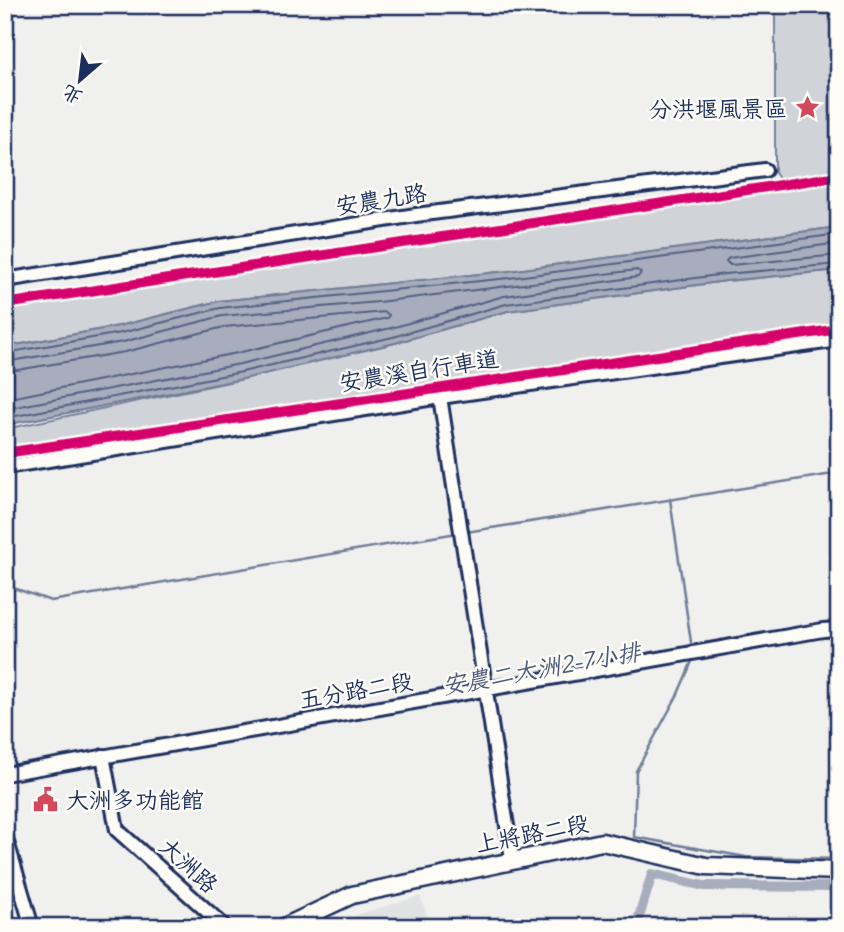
<svg xmlns="http://www.w3.org/2000/svg" width="844" height="932" font-family="Delius,'LXGW WenKai TC',sans-serif">
  <style>
    .built { fill: #e0e2e3 }
    .green { fill: #d0d3d8; stroke: #76819b; stroke-width: 2 }
    .water { fill: #a7adbd; stroke: #6f7b97; stroke-width: 2 }
    .lines { fill: none; stroke-linecap: round; stroke-linejoin: round }
    .shore { stroke: #536184; stroke-width: 2 }
    .stream { stroke: #6f7b97; stroke-width: 2.5 }
    .canal { stroke: #a7adbd; stroke-width: 10 }
    .minor-casing { stroke: #1b2f5e; stroke-width: 18 }
    .major-casing { stroke: #1b2f5e; stroke-width: 21 }
    .minor { stroke: #fdfcf7; stroke-width: 12 }
    .major { stroke: #fdfcf7; stroke-width: 16 }
    .cycleway-casing { stroke: #fdfcf7; stroke-width: 15 }
    .cycleway { stroke: #d6006c; stroke-width: 10 }
    .labels { text-anchor: middle; dominant-baseline: central; stroke-width: 5; stroke-linejoin: round; paint-order: stroke }
    .poi-label { font-size: 23px; fill: #1b2f5e; stroke: #fdfcf7; text-anchor: end }
    .street-label { font-size: 23px; fill: #1b2f5e; stroke: #fdfcf7 }
    .water-label { font-size: 24px; font-style: italic; fill: #4c5b7f; stroke: #fdfcf7 }
  </style>
  <rect width="100%" height="100%" fill="#f0f0ee"/>
  <filter id="ink" filterUnits="userSpaceOnUse"><feTurbulence type="fractalNoise" baseFrequency=".0143" numOctaves="2"/><feDisplacementMap in="SourceGraphic" scale="14" xChannelSelector="R" yChannelSelector="G"/><feConvolveMatrix kernelMatrix="1 2 1 2 8 2 1 2 1" color-interpolation-filters="sRGB"/></filter>
  <g filter="url(#ink)">
    <path class="built" d="M 420,896 L 431,927 L 330,927 L 362,913 Z"/>
    <path class="green" d="M 775,5 L 839,5 L 839,227 L 509,271 L 219,301 L 119,326 L 5,347 L 5,302 L 370,249 L 783,184 L 775,173 Z
      M 839,270 L 839,336 L 5,460 L 5,429 L 243,379 L 395,343 L 507,311 L 726,281 Z"/>
    <path class="water" d="M 839,227 L 839,270 L 726,281 L 508,311 L 395,343 L 243,379 L 5,425 L 5,347 L 119,326 L 219,301 L 508,271 Z"/>
    <g class="lines">
      <path class="shore" d="M 839,243 L 729,258 L 726,261 L 730,265 L 839,255
        M 5,353 L 121,333 L 220,308 L 509,278 L 839,234
        M 5,362 L 123,342 L 222,316 L 378,302 L 637,270 L 641,273 L 638,277 L 504,296 L 391,328 L 240,364 L 5,409
        M 5,372 L 125,352 L 224,327 L 385,312 L 389,315 L 387,318 L 237,353 L 5,399
        M 5,418 L 242,372 L 393,337 L 506,304 L 725,274 L 839,264"/>
      <path class="stream" d="M 815,5 L 839,11
        M 670,499 L 692,649
        M 466,532 L 839,473
        M 5,585 L 51,601 L 457,533
        M 814,637 L 839,637
        M 693,659 L 677,696 L 636,771 L 634,837 L 746,857 L 839,859
        M 490,696 L 759,647
        M 314,726 L 484,697"/>
      <path class="canal" d="M 636,927 L 652,874 L 704,886 L 839,887"/>
      <defs>
        <path id="minor" d="M 5,280 L 416,215 L 765,170
          M 440,397 L 512,858
          M 5,467 L 440,397 L 839,340
          M 103,756 L 117,830 L 225,927
          M 5,774 L 823,630 L 839,629
          M 5,835 L 32,927"/>
        <path id="major" d="M 284,927 L 352,895 L 602,842 L 706,866 L 839,871"/>
      </defs>
      <use href="#minor" class="minor-casing"/>
      <use href="#major" class="major-casing"/>
      <use href="#minor" class="minor"/>
      <use href="#major" class="major"/>
      <defs>
        <path id="cycleway" d="M 5,304 L 839,176
          M 5,453 L 839,329"/>
      </defs>
      <use href="#cycleway" class="cycleway-casing"/>
      <use href="#cycleway" class="cycleway"/>
    </g>
  </g>
  <defs>
    <symbol id="sight-bare" viewBox="-9 -9 18 18"><path d="M0-6L1.8-2.2L6-1.7L2.9 1.2L3.7 5.4L0 3.3L-3.7 5.4L-2.9 1.2L-6-1.7L-1.8-2.2Z" fill="#d1495b" stroke="#fdfcf7" stroke-width="2.5" paint-order="stroke"/></symbol>
    <symbol id="civic-bare" viewBox="-9 -9 18 18"><path d="M-.6-6.5H3V-4.5H.6V-3L4-1V1h2V6H-6V1h2V-1L-.6-3ZM-1.2 2.5V6h2.4V2.5Z" fill="#d1495b" stroke="#fdfcf7" stroke-width="2.5" paint-order="stroke"/></symbol>
  </defs>
  <g fill-rule="evenodd">
    <use href="#sight-bare" x="790" y="90" width="35" height="35"/>
    <use href="#civic-bare" x="28" y="782" width="35" height="35"/>
  </g>
  <g class="labels">
    <g class="poi-label">
      <text x="787" y="108">分洪堰風景區</text>
      <text x="66" y="799" text-anchor="start">大洲多功能館</text>
    </g>
    <g class="street-label">
      <text transform="translate(381 199) rotate(-9)">安農九路</text>
      <text transform="translate(419 370) rotate(-9)">安農溪自行車道</text>
      <text transform="translate(356 690) rotate(-10)">五分路二段</text>
      <text transform="translate(532 833) rotate(-11)">上將路二段</text>
      <text transform="translate(189 865) rotate(42)">大洲路</text>
    </g>
    <g class="water-label">
      <text transform="translate(541 668) rotate(-10)">安農二大洲2-7小排</text>
    </g>
  </g>
  <rect width="844" height="932" fill="none" stroke="#fdfcf7" stroke-width="28"/>
  <rect x="14" y="14" width="816" height="904" fill="none" stroke="#1b2f5e" stroke-width="2.5" filter="url(#ink)"/>
  <g transform="translate(80 80) rotate(208)" stroke="#fdfcf7" stroke-width="5" paint-order="stroke">
  <path d="M0-5L12 26L0 18L-12 26Z" fill="#1b2f5e"/>
  <text y="-10" font-size="19" font-weight="bold" text-anchor="middle" fill="#1b2f5e">北</text>
  </g>
</svg>
